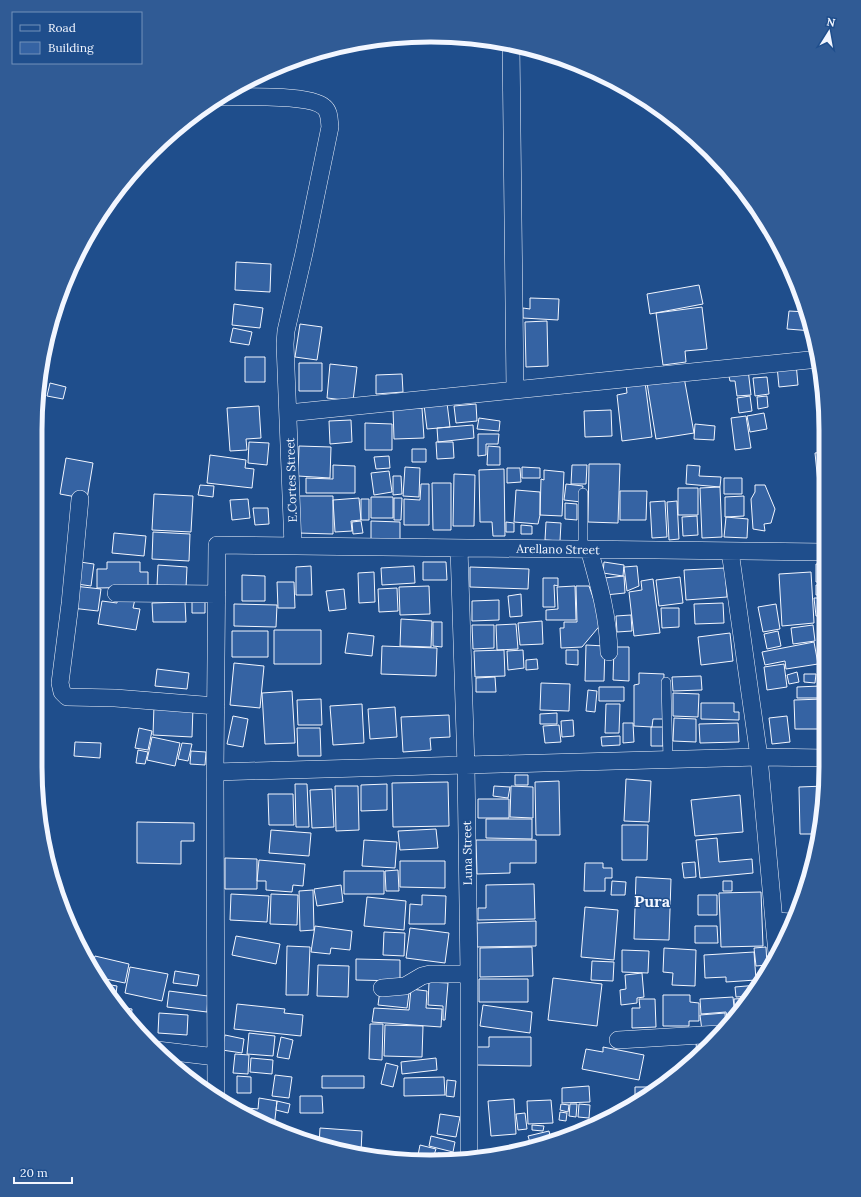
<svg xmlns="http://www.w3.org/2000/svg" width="861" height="1197" font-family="Lora,serif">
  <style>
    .building { fill: #3563a3; stroke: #f2f6ff }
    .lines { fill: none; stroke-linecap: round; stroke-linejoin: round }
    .service-casing { stroke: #f2f6ff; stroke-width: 10 }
    .minor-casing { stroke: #f2f6ff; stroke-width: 18 }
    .service { stroke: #1f4e8c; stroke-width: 9 }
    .minor { stroke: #1f4e8c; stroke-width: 17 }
    .labels { text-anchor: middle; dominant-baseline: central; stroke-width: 3; stroke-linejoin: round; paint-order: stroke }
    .street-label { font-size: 12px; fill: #f2f6ff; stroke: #1f4e8c }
    .district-label { font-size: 16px; font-weight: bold; fill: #f2f6ff; stroke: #1f4e8c }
    .rim { fill: none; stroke: #f2f6ff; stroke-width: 5 }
  </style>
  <rect width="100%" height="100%" fill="#1f4e8c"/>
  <path class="building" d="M 236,262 L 271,264 L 270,292 L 235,290 Z
    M 699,285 L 703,304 L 650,314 L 647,294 Z
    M 530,298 L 559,299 L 558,320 L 523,318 L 523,308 L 530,309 Z
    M 234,304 L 263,308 L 260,328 L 232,325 Z
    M 702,307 L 707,349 L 685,351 L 686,362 L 663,365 L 656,313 Z
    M 789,311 L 807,312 L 813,331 L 787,329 Z
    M 547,321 L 548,366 L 526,367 L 525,322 Z
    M 300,324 L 322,327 L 317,360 L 295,357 Z
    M 233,328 L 252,332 L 249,345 L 230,342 Z
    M 245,357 L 265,357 L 265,382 L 245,382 Z
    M 299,363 L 322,363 L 322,391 L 299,391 Z
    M 796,363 L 798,385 L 779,387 L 777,366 Z
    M 330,364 L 357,367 L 353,401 L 327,398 Z
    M 748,369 L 751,395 L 737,396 L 735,381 L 730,381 L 728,372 Z
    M 402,374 L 403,392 L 376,394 L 376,375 Z
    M 684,377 L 694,433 L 656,439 L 647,383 Z
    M 767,377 L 769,394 L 755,396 L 753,378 Z
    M 645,382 L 652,437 L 622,441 L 617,395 L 627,393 L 626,384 Z
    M 50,383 L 66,387 L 63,399 L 47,396 Z
    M 750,396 L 752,411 L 739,413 L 737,398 Z
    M 767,396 L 768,407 L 758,409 L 757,397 Z
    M 447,403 L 450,427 L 427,429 L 424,405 Z
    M 476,404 L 477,421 L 456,423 L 454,406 Z
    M 259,406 L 261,438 L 246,439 L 247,450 L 230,451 L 227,408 Z
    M 422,408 L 424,438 L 394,439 L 393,409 Z
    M 611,410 L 612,436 L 585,437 L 584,411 Z
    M 764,413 L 767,429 L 750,432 L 747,416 Z
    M 746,416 L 751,448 L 735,450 L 731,418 Z
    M 479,418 L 500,421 L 499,431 L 477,429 Z
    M 351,420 L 352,442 L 330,444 L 329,421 Z
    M 365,423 L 392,424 L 392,450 L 365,450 Z
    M 695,424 L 715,426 L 714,440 L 694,439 Z
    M 473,425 L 474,438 L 438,442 L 437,428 Z
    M 478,434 L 499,434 L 498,444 L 486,444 L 486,455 L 478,456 Z
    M 249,442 L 269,443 L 267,465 L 248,463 Z
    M 436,442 L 453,442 L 454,458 L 437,459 Z
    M 299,446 L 331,447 L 330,478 L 298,476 Z
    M 488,446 L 500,447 L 500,465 L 487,465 Z
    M 412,449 L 426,449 L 426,462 L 412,462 Z
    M 823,452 L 823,482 L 818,483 L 815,453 Z
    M 210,455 L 246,460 L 245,468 L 254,469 L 252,488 L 207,483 Z
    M 389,456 L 390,468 L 376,469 L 374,457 Z
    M 66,458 L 93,463 L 87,499 L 60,494 Z
    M 589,464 L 620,464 L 618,523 L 588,522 Z
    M 333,465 L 355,466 L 355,493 L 306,493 L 306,478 L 333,479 Z
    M 572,465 L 587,465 L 586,484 L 571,484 Z
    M 687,465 L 700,466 L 699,476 L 721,477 L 720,487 L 686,484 Z
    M 405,467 L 420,468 L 419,497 L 403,496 Z
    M 522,467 L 540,468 L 540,478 L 522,478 Z
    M 507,468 L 520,468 L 521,482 L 507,483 Z
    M 504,469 L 505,536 L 493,536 L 492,522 L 480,522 L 479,470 Z
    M 544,470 L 564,472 L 562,516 L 540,515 L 541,479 L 544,480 Z
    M 389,471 L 392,492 L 374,495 L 371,473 Z
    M 454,474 L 475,475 L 474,526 L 453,526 Z
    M 393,476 L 401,476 L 402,494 L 393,495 Z
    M 724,478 L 742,478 L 742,494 L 724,494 Z
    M 432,483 L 451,483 L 451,530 L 433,530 Z
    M 421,484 L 429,484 L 429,525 L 404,525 L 404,499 L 420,500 Z
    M 566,484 L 583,486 L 581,502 L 564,500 Z
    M 200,485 L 214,486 L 213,497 L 198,495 Z
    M 755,485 L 765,485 L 775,509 L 771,523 L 764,524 L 765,531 L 753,529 L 751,499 L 755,492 Z
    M 720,487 L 722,537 L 702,538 L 700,488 Z
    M 678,488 L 698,488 L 698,515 L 678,515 Z
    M 516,490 L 540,492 L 540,515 L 538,524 L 514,522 Z
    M 620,491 L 647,491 L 646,520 L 620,520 Z
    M 154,494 L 193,496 L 191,532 L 152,530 Z
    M 299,496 L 333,496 L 333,534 L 298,533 Z
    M 744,496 L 744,516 L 725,517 L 725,497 Z
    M 371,497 L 393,497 L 393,518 L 371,518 Z
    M 359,498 L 361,520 L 351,521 L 352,531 L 335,532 L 333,500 Z
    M 394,498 L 402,498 L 401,520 L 394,520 Z
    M 248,499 L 250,518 L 232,520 L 230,500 Z
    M 361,499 L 369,499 L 369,520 L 361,520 Z
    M 665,501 L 667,537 L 652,538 L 650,502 Z
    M 677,501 L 679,539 L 669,540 L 667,502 Z
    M 565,503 L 577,504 L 577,520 L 565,519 Z
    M 253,508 L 268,508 L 269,524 L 255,525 Z
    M 697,516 L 698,535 L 683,536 L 682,517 Z
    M 726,517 L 748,519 L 747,538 L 724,537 Z
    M 361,521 L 363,533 L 353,534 L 352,522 Z
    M 371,521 L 400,522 L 400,540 L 371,540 Z
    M 506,522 L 514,523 L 514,532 L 506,532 Z
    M 546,522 L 561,523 L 560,541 L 545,540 Z
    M 521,525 L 532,526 L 532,534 L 521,534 Z
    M 153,532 L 190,534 L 189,561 L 152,559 Z
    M 114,533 L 146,536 L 144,556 L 112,553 Z
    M 80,562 L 94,564 L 91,586 L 77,584 Z
    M 107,562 L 140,562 L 140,572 L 148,572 L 148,587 L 97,588 L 97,569 L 107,569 Z
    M 423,562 L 446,562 L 447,580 L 423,580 Z
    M 604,562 L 624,565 L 623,576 L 603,573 Z
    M 816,564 L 824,564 L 824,582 L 816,582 Z
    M 158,565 L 187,567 L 186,588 L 157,586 Z
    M 311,566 L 312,595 L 296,595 L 296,567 Z
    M 414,566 L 415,583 L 382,585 L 381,568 Z
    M 637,566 L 639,586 L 627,591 L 624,567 Z
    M 470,567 L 529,569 L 528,589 L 470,587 Z
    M 725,568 L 727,597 L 686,600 L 684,570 Z
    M 374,572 L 375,602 L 359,603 L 358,573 Z
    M 811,572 L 814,623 L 782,626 L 779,574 Z
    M 242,575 L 265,576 L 265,601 L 242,601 Z
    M 624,576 L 625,593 L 605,595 L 604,578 Z
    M 680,577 L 683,603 L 659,606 L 656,580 Z
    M 543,578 L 558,578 L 558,586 L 554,585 L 555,607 L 543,607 Z
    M 653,579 L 660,633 L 634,636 L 629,592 L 642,590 L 641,581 Z
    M 277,582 L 294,582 L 295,608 L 278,608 Z
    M 816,585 L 824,585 L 824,595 L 816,595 Z
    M 74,586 L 101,589 L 98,611 L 71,608 Z
    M 429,586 L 430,614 L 400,615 L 399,587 Z
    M 575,586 L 576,620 L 546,620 L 546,610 L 558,609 L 557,587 Z
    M 576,586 L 589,586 L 602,623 L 582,647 L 561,648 L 560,628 L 564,628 L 564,622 L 577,622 Z
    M 397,588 L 398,611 L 379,612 L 378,589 Z
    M 344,589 L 346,609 L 329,611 L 326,591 Z
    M 521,594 L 522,616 L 510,617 L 508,596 Z
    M 118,596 L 135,599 L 133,608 L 140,609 L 136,630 L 98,624 L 102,601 L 117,603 Z
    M 814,598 L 824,598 L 824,616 L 816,616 Z
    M 192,600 L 205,600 L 205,613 L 192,613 Z
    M 499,600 L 499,620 L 472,621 L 472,601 Z
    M 185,602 L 186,622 L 153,622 L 152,603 Z
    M 723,603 L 724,623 L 695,624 L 694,604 Z
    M 234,604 L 277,605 L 276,627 L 234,626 Z
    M 776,604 L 780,629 L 763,632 L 758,607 Z
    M 661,608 L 679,608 L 679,627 L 662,628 Z
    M 631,615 L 632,631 L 617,632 L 616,616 Z
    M 401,619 L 432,621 L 431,647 L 400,646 Z
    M 824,620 L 824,646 L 822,647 L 818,621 Z
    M 542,621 L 543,644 L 520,645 L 518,623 Z
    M 433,622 L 442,622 L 442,647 L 433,646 Z
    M 516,624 L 518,649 L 497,650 L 496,625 Z
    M 472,625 L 494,625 L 494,648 L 473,649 Z
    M 813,625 L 815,641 L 793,644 L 791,628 Z
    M 274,630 L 321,630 L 321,664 L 274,664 Z
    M 232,631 L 268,631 L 268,657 L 232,657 Z
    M 778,631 L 781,646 L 767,649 L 764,634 Z
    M 348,633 L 374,636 L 372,656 L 345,653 Z
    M 730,633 L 733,661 L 701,665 L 698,637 Z
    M 814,642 L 818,664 L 786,669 L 785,661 L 765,665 L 762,652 Z
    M 586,645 L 605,646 L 604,681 L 585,681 Z
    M 382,646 L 437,648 L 436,676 L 381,674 Z
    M 614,647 L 629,647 L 629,681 L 613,680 Z
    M 504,650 L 505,676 L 475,677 L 474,651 Z
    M 523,650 L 524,668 L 508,670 L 507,651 Z
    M 566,650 L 578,650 L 578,665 L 566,664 Z
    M 537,659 L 538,669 L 526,670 L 526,660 Z
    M 234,663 L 264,666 L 260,708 L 230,705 Z
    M 784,664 L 787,687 L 767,690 L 764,667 Z
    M 157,669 L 189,673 L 187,689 L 155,686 Z
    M 797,672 L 799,682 L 789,684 L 787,675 Z
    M 639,673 L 664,674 L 663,719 L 653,719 L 652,727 L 634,726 L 634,685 L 639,684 Z
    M 804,674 L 816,674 L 815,683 L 804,682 Z
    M 701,676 L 702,690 L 673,691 L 672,677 Z
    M 495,677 L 496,692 L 476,692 L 476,678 Z
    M 541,683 L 570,684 L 569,711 L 540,710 Z
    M 820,686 L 820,698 L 797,698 L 797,687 Z
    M 599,687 L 624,687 L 624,701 L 599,701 Z
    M 588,690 L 597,691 L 595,712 L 586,711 Z
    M 292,691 L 295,743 L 265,744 L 262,693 Z
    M 673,693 L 699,694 L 698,717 L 673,716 Z
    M 321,699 L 322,725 L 298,725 L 297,700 Z
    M 823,699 L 824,729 L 795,729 L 794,700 Z
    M 701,703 L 734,703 L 734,712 L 739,712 L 739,720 L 701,719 Z
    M 362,704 L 364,743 L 333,745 L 330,706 Z
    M 606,704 L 620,704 L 619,733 L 605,733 Z
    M 154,705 L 193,707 L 192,737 L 153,735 Z
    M 395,707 L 397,737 L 370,739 L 368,709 Z
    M 557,713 L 557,724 L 540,724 L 540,714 Z
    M 449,715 L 450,737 L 430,738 L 431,750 L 403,752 L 401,717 Z
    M 233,716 L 248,719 L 243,747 L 227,744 Z
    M 787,716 L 790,742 L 772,744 L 769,718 Z
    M 674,718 L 696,719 L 696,742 L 673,741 Z
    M 573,720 L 574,736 L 562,737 L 561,721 Z
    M 623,723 L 633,723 L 634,742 L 623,743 Z
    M 738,723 L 739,742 L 700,743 L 699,724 Z
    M 559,725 L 561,742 L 545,743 L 543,726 Z
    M 651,727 L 663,727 L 663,746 L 651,746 Z
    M 139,728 L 152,731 L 148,750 L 135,748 Z
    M 297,728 L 320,728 L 321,756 L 298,756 Z
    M 620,736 L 620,745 L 602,746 L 601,737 Z
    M 152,737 L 180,743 L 175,766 L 147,760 Z
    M 75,742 L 101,743 L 100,758 L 74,756 Z
    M 182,743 L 192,744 L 188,761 L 178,759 Z
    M 138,750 L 148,752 L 145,764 L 136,763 Z
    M 191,751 L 206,752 L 205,765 L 190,764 Z
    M 515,775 L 528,775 L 528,785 L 515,785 Z
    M 626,779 L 651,781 L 649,822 L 624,821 Z
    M 559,781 L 560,835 L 536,835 L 535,782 Z
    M 448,782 L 449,826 L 393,827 L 392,783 Z
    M 295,784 L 307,784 L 309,827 L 296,827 Z
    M 387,784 L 387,810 L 361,811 L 361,785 Z
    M 335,786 L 358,786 L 359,830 L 336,831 Z
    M 494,786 L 510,787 L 508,798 L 493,796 Z
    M 511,786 L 533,787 L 533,818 L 510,817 Z
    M 825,786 L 818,834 L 800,834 L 799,787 Z
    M 332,789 L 334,827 L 312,828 L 310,790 Z
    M 268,794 L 293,794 L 294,825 L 269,825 Z
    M 740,795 L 743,832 L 695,836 L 691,800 Z
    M 478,799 L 509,799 L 509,818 L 478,818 Z
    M 486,819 L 532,819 L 532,839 L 486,838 Z
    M 137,822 L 194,823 L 194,841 L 181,841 L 181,864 L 137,863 Z
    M 622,825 L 648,825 L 647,860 L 622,860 Z
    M 436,829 L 438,848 L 400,850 L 398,831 Z
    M 271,830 L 311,833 L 309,856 L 269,853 Z
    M 717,838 L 719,862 L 752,859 L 753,873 L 700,878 L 696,840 Z
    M 364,840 L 397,842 L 395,868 L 362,866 Z
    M 476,840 L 536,840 L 536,863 L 510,863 L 510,873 L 477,874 Z
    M 225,858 L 257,859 L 257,889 L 225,889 Z
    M 259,860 L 305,864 L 303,886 L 293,885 L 292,892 L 266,890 L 266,881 L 257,881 Z
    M 400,861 L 445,861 L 445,888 L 400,887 Z
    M 695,862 L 696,877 L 684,878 L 682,863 Z
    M 585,863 L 603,863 L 603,868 L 612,868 L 612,878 L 605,878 L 605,891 L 584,891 Z
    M 398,870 L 399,891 L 386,891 L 385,871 Z
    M 344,871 L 384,871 L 384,894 L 344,894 Z
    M 636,877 L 671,879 L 669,940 L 634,939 Z
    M 612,881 L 626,882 L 625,895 L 611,895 Z
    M 723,881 L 732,881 L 732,891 L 723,891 Z
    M 534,884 L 535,919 L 478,920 L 478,908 L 486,908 L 486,885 Z
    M 341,885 L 343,902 L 317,906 L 314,889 Z
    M 313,890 L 314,930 L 300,931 L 299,891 Z
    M 761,892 L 763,946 L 721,947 L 719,893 Z
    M 231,894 L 269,896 L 267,922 L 230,920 Z
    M 271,894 L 298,895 L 297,925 L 270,924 Z
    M 422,895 L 446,896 L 445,924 L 409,924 L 410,904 L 422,905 Z
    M 698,895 L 717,895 L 717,915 L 698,915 Z
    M 367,897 L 406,901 L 404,930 L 364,926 Z
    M 585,907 L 618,910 L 614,960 L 581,957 Z
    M 536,921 L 536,946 L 477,947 L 477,923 Z
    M 315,926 L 352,931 L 350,950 L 331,948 L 330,954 L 311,952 Z
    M 695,926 L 717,926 L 718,943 L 695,943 Z
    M 410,928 L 449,933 L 445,963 L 406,958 Z
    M 384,932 L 405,933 L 404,956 L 383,955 Z
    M 236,936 L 280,944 L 276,964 L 232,955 Z
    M 287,946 L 310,947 L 308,995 L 286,995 Z
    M 532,947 L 533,976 L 480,977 L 480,948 Z
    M 766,947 L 767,965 L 756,966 L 754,948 Z
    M 664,948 L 696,950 L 695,986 L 672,985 L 673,973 L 663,972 Z
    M 622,950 L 649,951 L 648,973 L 622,972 Z
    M 754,952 L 756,980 L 726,982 L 726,977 L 705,978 L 704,955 Z
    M 95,956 L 129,964 L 125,983 L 96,977 L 92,968 Z
    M 356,959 L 400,960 L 400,981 L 356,980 Z
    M 592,961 L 614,962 L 613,981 L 591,980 Z
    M 318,965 L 349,966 L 348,997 L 317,996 Z
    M 130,967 L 168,974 L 162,1001 L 125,993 Z
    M 175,971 L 199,975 L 197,986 L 173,983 Z
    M 642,973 L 644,997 L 637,998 L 637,1003 L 621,1005 L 620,990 L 626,989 L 625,975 Z
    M 553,978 L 602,984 L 597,1026 L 548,1020 Z
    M 479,979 L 528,979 L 528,1002 L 479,1002 Z
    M 429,982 L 448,983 L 445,1020 L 443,1020 L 443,1006 L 428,1005 Z
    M 100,983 L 117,986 L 115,1001 L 102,986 Z
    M 758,985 L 751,996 L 736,997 L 735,987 Z
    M 411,989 L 427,991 L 426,1008 L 442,1009 L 441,1027 L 372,1022 L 374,1008 L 409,1010 Z
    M 380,990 L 409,993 L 407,1008 L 378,1005 Z
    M 169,991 L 208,996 L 207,1012 L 167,1007 Z
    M 663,995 L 690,995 L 690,1002 L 699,1003 L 699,1021 L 689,1021 L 689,1026 L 663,1026 Z
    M 733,997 L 735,1017 L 727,1017 L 726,1012 L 701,1014 L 700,999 Z
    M 750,998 L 744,1007 L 735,1017 L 734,999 Z
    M 639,999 L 655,999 L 656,1027 L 632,1028 L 632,1008 L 640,1008 Z
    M 237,1004 L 285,1009 L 284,1013 L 303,1015 L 301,1036 L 234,1029 Z
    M 483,1005 L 532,1012 L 530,1033 L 480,1026 Z
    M 120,1007 L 132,1009 L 131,1019 Z
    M 159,1013 L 188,1015 L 187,1035 L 158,1033 Z
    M 725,1013 L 726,1027 L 723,1030 L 702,1031 L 700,1015 Z
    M 370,1024 L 383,1024 L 382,1060 L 369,1059 Z
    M 385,1025 L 423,1026 L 422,1057 L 384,1056 Z
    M 249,1033 L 275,1036 L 273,1056 L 247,1054 Z
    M 225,1035 L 244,1039 L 242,1053 L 222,1050 Z
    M 281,1037 L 293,1040 L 289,1059 L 277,1057 Z
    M 489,1037 L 531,1037 L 531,1066 L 476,1065 L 476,1047 L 489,1047 Z
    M 713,1041 L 697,1058 L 696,1042 Z
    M 603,1047 L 644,1055 L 639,1080 L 582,1069 L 586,1049 L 603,1052 Z
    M 235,1054 L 249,1055 L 248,1074 L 233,1073 Z
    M 251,1058 L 273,1060 L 272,1074 L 250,1072 Z
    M 436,1058 L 437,1070 L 402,1074 L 401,1062 Z
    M 386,1063 L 398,1066 L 393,1087 L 381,1084 Z
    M 275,1075 L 292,1077 L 289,1098 L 272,1096 Z
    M 237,1076 L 251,1077 L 251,1093 L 237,1093 Z
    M 322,1076 L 364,1076 L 364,1088 L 322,1088 Z
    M 444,1077 L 445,1095 L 404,1096 L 404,1078 Z
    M 447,1080 L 456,1081 L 454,1097 L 446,1096 Z
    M 589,1086 L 590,1102 L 562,1103 L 562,1088 Z
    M 635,1087 L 656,1087 L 656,1091 L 635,1103 Z
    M 300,1096 L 322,1096 L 323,1113 L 300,1113 Z
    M 259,1098 L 277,1101 L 274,1128 L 256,1121 L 247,1115 L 248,1108 L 258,1109 Z
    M 514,1099 L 516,1134 L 491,1136 L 488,1101 Z
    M 551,1100 L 553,1123 L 528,1124 L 527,1101 Z
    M 277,1101 L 290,1104 L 288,1113 L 276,1110 Z
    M 561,1104 L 569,1105 L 568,1112 L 560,1110 Z
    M 570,1104 L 577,1104 L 576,1117 L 569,1116 Z
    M 579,1104 L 590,1105 L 589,1118 L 578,1117 Z
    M 560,1112 L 567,1113 L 566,1121 L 559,1120 Z
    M 525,1113 L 527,1129 L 518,1130 L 516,1114 Z
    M 440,1114 L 460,1117 L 456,1137 L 437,1134 Z
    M 532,1125 L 544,1126 L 543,1131 L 532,1130 Z
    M 320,1128 L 362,1131 L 361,1152 L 336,1150 L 319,1145 Z
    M 549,1131 L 551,1140 L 531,1146 L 528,1136 Z
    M 431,1136 L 455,1142 L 453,1152 L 429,1146 Z
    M 420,1145 L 436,1149 L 433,1158 L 418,1155 Z
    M 438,1153 L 453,1155 L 453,1159 L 437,1159 Z"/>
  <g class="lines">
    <defs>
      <path id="service" d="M 583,493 L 583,549
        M 666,682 L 668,760"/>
      <path id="minor" d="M 511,45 L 515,389
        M 220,97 C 241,97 310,94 324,107 C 330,112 329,120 330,127 L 304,253 L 286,331 L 285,344 L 293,546
        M 288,413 L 819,359
        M 80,499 L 70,604 L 60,683 L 62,692 L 67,697 L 115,698 L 216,706
        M 459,548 L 466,766 L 469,974 L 469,1159
        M 589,549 C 599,585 608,615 609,652
        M 730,551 L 759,757 L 777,954
        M 116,593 L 217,594
        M 215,772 L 759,757 L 825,758
        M 774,921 L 793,922
        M 382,988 L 405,986 L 422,976 L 430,974 L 469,974
        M 618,1040 L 719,1034
        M 157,1050 L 216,1057
        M 216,1095 L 215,772 L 217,545 L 824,552"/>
    </defs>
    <use href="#service" class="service-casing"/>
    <use href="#minor" class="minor-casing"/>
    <use href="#service" class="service"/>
    <use href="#minor" class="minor"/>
  </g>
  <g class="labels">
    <g class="street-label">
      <text transform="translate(291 480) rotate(-92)">E.Cortes Street</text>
      <text transform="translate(558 549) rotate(1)">Arellano Street</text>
      <text transform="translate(467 853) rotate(-91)">Luna Street</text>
    </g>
    <g class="district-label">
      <text x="652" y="901">Pura</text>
    </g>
  </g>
  <path d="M0 0H861V1197H0ZM430 42H431A388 388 0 0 1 819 430V767A388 388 0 0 1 431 1155H430A388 388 0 0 1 42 767V430A388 388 0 0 1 430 42Z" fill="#305b95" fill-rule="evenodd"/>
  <path class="rim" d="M430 42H431A388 388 0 0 1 819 430V767A388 388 0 0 1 431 1155H430A388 388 0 0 1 42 767V430A388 388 0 0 1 430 42Z"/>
  <rect x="12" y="12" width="130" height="52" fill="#1f4e8c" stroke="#7391ba"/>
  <rect x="20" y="25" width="20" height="6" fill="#1f4e8c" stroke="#7391ba"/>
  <text x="48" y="32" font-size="12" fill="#f2f6ff">Road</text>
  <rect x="20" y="42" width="20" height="12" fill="#3563a3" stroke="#7391ba"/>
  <text x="48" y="52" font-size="12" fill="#f2f6ff">Building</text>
  <g transform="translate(829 32) rotate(11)" stroke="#1f4e8c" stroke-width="3" paint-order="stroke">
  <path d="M0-3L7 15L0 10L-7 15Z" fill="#f2f6ff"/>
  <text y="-6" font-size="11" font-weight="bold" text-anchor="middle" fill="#f2f6ff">N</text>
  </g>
  <path d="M14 1177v6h58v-6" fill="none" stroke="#f2f6ff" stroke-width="2"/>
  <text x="20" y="1177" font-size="12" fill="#f2f6ff" stroke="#1f4e8c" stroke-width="3" paint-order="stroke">20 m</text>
</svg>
